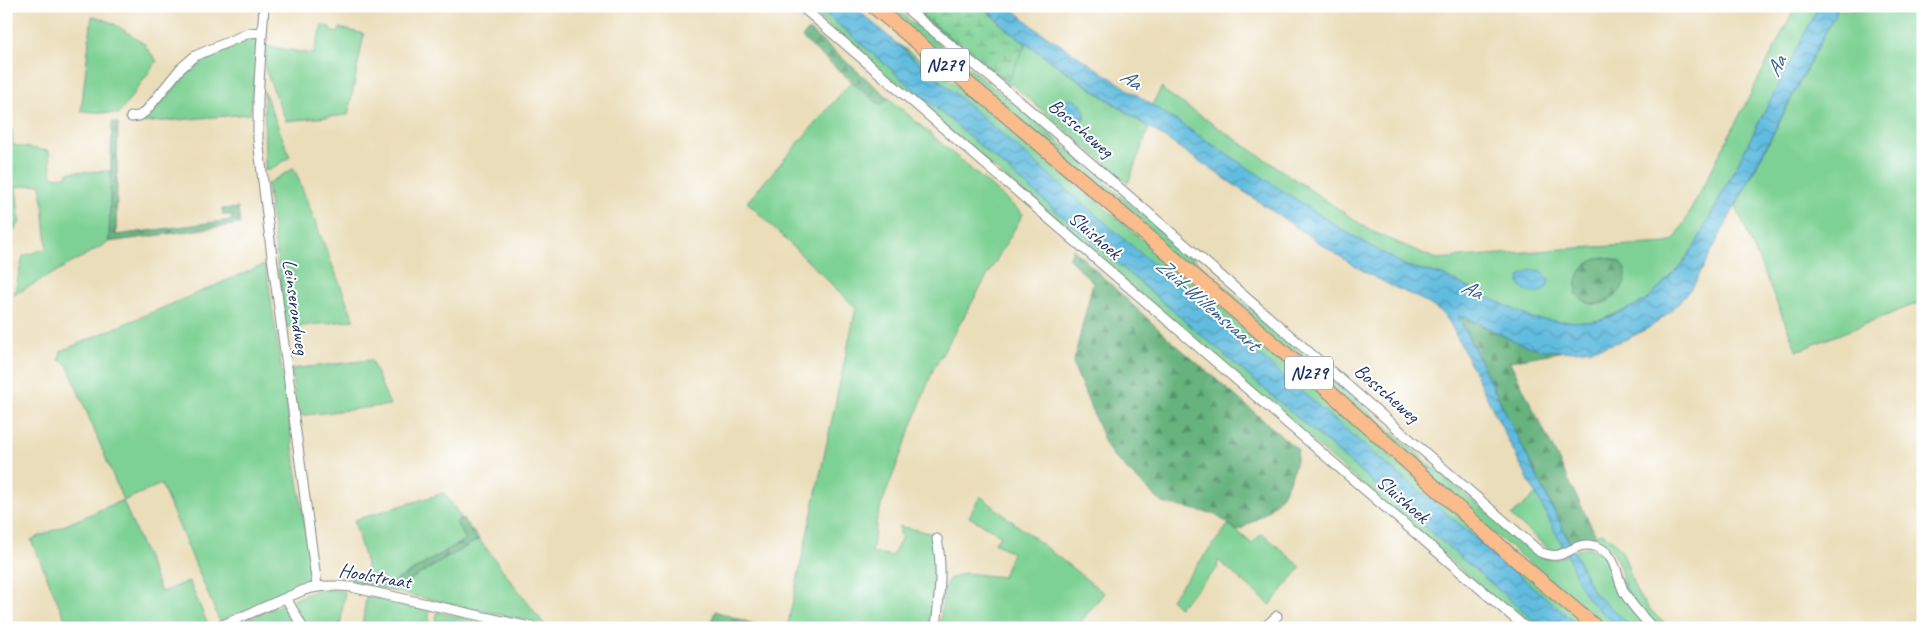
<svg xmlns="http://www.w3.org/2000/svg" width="1929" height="634" font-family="Caveat,sans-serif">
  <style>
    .green { fill: #7ed194; stroke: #4c8079; fill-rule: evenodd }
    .forest { fill: url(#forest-firs); stroke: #40716e }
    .wetland { fill: url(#wetland-marsh); stroke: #4c8079 }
    .water { fill: url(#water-waves); stroke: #3e769e }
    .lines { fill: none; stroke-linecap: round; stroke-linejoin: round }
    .street-casing { stroke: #82868c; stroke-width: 11 }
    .primary-casing { stroke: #82868c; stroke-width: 16 }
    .street { stroke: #fff; stroke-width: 9 }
    .primary { stroke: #f9bc8a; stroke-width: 14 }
    .labels { text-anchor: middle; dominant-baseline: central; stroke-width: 4; stroke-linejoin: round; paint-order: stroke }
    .shield { fill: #fff; stroke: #5f6d8e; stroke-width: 1 }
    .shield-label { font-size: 19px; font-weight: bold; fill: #1b2f5e }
    .street-label { font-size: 20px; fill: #1b2f5e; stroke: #fff }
    .water-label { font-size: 21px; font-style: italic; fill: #34608b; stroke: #fff }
  </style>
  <defs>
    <pattern id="forest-firs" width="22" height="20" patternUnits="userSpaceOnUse" patternTransform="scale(1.25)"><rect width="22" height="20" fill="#66b37e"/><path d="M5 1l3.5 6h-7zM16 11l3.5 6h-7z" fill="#53926a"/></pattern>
    <pattern id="wetland-marsh" width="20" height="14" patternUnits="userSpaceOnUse" patternTransform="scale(1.25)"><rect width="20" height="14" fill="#7ed194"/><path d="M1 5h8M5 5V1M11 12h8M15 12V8" fill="none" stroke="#66aa7c"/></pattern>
    <pattern id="water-waves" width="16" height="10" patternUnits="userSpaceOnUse" patternTransform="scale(1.25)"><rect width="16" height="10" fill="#61bcdf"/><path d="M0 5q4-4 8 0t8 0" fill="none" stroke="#4f99b8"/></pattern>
  </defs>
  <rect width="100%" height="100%" fill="#fff"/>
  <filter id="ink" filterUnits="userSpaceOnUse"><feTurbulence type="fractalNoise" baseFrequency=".02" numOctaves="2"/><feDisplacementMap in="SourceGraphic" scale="10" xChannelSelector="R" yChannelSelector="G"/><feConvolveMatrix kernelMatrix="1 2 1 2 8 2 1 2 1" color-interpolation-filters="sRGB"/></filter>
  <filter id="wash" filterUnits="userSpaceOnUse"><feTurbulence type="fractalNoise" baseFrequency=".0096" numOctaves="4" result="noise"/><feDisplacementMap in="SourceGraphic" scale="20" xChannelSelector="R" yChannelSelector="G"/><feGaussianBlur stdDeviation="1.12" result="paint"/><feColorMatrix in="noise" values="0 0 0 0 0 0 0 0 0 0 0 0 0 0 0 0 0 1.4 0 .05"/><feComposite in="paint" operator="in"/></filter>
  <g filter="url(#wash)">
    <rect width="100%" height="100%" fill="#eaddb9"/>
    <path class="green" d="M 805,6 L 817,6 L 1543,628 L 1529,628 Z
      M 880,6 L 892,6 L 1029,116 L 1431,466 L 1534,550 C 1549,562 1551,562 1568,554 L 1586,596 L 1592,603 L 1621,628 L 1608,628 L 1503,541 Z
      M 909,6 L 1007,81 L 1026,44 L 1149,128 L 1128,183 L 1011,84 L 1006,85 Z
      M 1796,6 L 1813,6 L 1818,9 L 1696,244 L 1681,265 L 1647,300 L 1632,307 L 1601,320 L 1590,322 L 1555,322 L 1531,318 L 1442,275 L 1406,266 L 1384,254 L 1344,231 L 1151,106 L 1162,87 L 1164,91 L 1371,231 L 1436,259 L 1577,248 L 1668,243 L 1675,239 L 1682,227 ZM 1611,258 L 1619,261 L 1626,272 C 1618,289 1610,310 1587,303 Z
      M 1837,10 L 1923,10 L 1923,301 L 1797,351 L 1736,206 Z
      M 92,16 C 114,20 128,34 146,45 L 145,46 L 157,61 L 119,114 L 81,111 Z
      M 322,26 L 330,27 L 331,31 L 338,33 L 340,28 L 364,34 L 348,115 L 286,121 L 265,69 L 266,46 L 313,54 Z
      M 255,36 L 258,39 L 259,49 L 250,114 L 140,123 L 151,116 L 196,60 L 242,37 Z
      M 889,38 L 953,82 L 1031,145 L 1311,383 L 1401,465 L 1591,628 L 1581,628 L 1439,507 L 1387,465 Z
      M 852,81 L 879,104 L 885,102 L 889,98 L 1023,214 L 933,370 L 881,506 L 877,519 L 872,552 L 892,556 L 901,539 L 899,526 L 931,533 C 940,557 933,603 928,628 L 787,628 L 856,308 L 747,202 Z
      M 264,91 L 290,157 L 270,170 L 265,170 Z
      M 6,129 L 12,129 L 13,145 L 49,151 L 52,177 L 68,176 L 68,172 L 111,171 L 109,242 L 14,295 L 23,256 L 47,248 L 41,184 L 16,187 L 20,222 L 16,228 L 6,234 Z
      M 294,168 L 354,320 L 286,328 L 267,184 Z
      M 261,266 L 266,266 L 313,582 L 220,622 L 161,484 L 123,501 L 161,592 L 189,581 L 209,627 L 69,628 L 31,540 L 123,500 L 67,364 L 59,360 L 61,351 Z
      M 371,360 L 390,405 L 297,416 L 291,369 Z
      M 444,493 L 461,517 L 456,523 L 466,539 L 390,584 L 370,579 L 354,520 Z
      M 1536,494 L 1564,548 L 1555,551 L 1550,550 L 1511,516 Z
      M 980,496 L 1104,593 L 1076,628 L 939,628 L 944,588 L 949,579 L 965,573 L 1003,577 L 1012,552 L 994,543 L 1001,535 L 969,517 Z
      M 1229,524 L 1252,544 L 1262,533 L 1301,567 L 1270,605 L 1218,560 L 1217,569 L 1179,607 L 1171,599 Z
      M 1601,533 C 1629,545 1626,572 1638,594 C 1646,607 1658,617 1669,628 L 1659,628 C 1647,618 1635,606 1628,592 C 1617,570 1621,543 1589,538 Z
      M 479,539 L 544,624 L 391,591 Z
      M 1587,547 L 1605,554 L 1650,628 L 1633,628 L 1593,592 L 1574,551 Z
      M 322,588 L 345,592 L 340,628 L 306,628 L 293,602 L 294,599 Z
      M 366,596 L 429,610 L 429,628 L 362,628 Z
      M 283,604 L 288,607 L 300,628 L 229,628 Z
      M 437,612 L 509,628 L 434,628 Z"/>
    <path class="forest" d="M 809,30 L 889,98 L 882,104 L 873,100 L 802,38 Z
      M 112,122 L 118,123 L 116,235 L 232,220 L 232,215 L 223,215 L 222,209 L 238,208 L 240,224 L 109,242 Z
      M 1073,249 L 1167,337 L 1298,450 C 1291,492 1274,511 1237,531 L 1215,514 L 1162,503 L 1113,456 L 1106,445 L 1073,364 L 1093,282 L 1069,259 Z
      M 1604,257 C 1656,265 1603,328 1577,294 C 1574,274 1584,261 1604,257 Z
      M 1458,316 C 1494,328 1525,352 1564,351 L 1510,361 L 1510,362 L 1596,536 L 1571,545 Z
      M 461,517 L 479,539 L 391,591 L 347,582 L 351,576 L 391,584 L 466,539 L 456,523 Z
      M 715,611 L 766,628 L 709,628 Z"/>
    <path class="wetland" d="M 909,6 L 984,6 L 998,22 L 1026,44 L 1008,81 Z"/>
    <path class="water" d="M 817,6 L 853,6 L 1387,465 L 1439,507 L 1581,628 L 1543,628 Z
      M 984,6 L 1009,6 L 1035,28 L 1344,231 L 1406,266 L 1442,275 L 1531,318 L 1555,321 L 1590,322 L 1601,320 L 1632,307 L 1647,300 L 1681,265 L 1696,244 L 1819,6 L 1839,6 L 1695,283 C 1684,297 1673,311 1659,321 C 1622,347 1571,359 1528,346 C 1504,338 1481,322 1458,316 L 1576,556 L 1593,592 L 1633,628 L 1621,628 C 1610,618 1594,608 1586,595 C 1575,580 1572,561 1562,545 L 1515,454 L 1450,323 C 1434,301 1411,296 1388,284 C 1365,273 1345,260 1324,246 L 1012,34 Z
      M 1068,99 C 1079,99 1085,107 1085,118 C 1074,124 1064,115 1062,104 Z
      M 1532,270 L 1542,271 L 1549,279 C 1547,298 1527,297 1519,283 L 1520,276 Z"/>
  </g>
  <g filter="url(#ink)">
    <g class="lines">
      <defs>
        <path id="street" d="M 264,6 L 258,97 L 258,139 L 272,257 L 317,586
          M 801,6 L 1526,628
          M 903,6 L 1018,100 L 1540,552 C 1566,564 1571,540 1594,546 C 1616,551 1616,576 1624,592 C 1632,606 1642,617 1653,628
          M 131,117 L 139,116 L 146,111 L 180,69 L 195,56 L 249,33 L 262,32
          M 286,598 L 303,628
          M 216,628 L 304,590 C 320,585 334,585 351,587 L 534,628
          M 936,628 C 939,597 943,569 937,539
          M 1264,628 L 1277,616"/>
        <path id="primary" d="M 873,6 L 987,99 L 1321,384 L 1509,554 L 1597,628"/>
      </defs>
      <use href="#street" class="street-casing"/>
      <use href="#primary" class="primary-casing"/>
      <use href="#street" class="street"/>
      <use href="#primary" class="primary"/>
    </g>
  </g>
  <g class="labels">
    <g class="shield">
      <rect x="921" y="48.5" width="48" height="33" rx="4"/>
      <rect x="1285" y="356.5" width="48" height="33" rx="4"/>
    </g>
    <g class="shield-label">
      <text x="945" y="65">N279</text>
      <text x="1309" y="373">N279</text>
    </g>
    <g class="street-label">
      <text transform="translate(1081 128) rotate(41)">Bosscheweg</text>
      <text transform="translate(1095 235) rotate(41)">Sluishoek</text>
      <text transform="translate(296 307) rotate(82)">Leinserondweg</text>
      <text transform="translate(1387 393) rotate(41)">Bosscheweg</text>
      <text transform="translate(1403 499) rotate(41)">Sluishoek</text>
      <text transform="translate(375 576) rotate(10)">Hoolstraat</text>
    </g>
    <g class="water-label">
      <text transform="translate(1776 66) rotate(-63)">Aa</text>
      <text transform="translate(1131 79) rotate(34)">Aa</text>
      <text transform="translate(1472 289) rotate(25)">Aa</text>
      <text transform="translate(1208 304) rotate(41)">Zuid-Willemsvaart</text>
    </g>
  </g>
  <rect width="1929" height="634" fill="none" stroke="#fff" stroke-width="25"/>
</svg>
